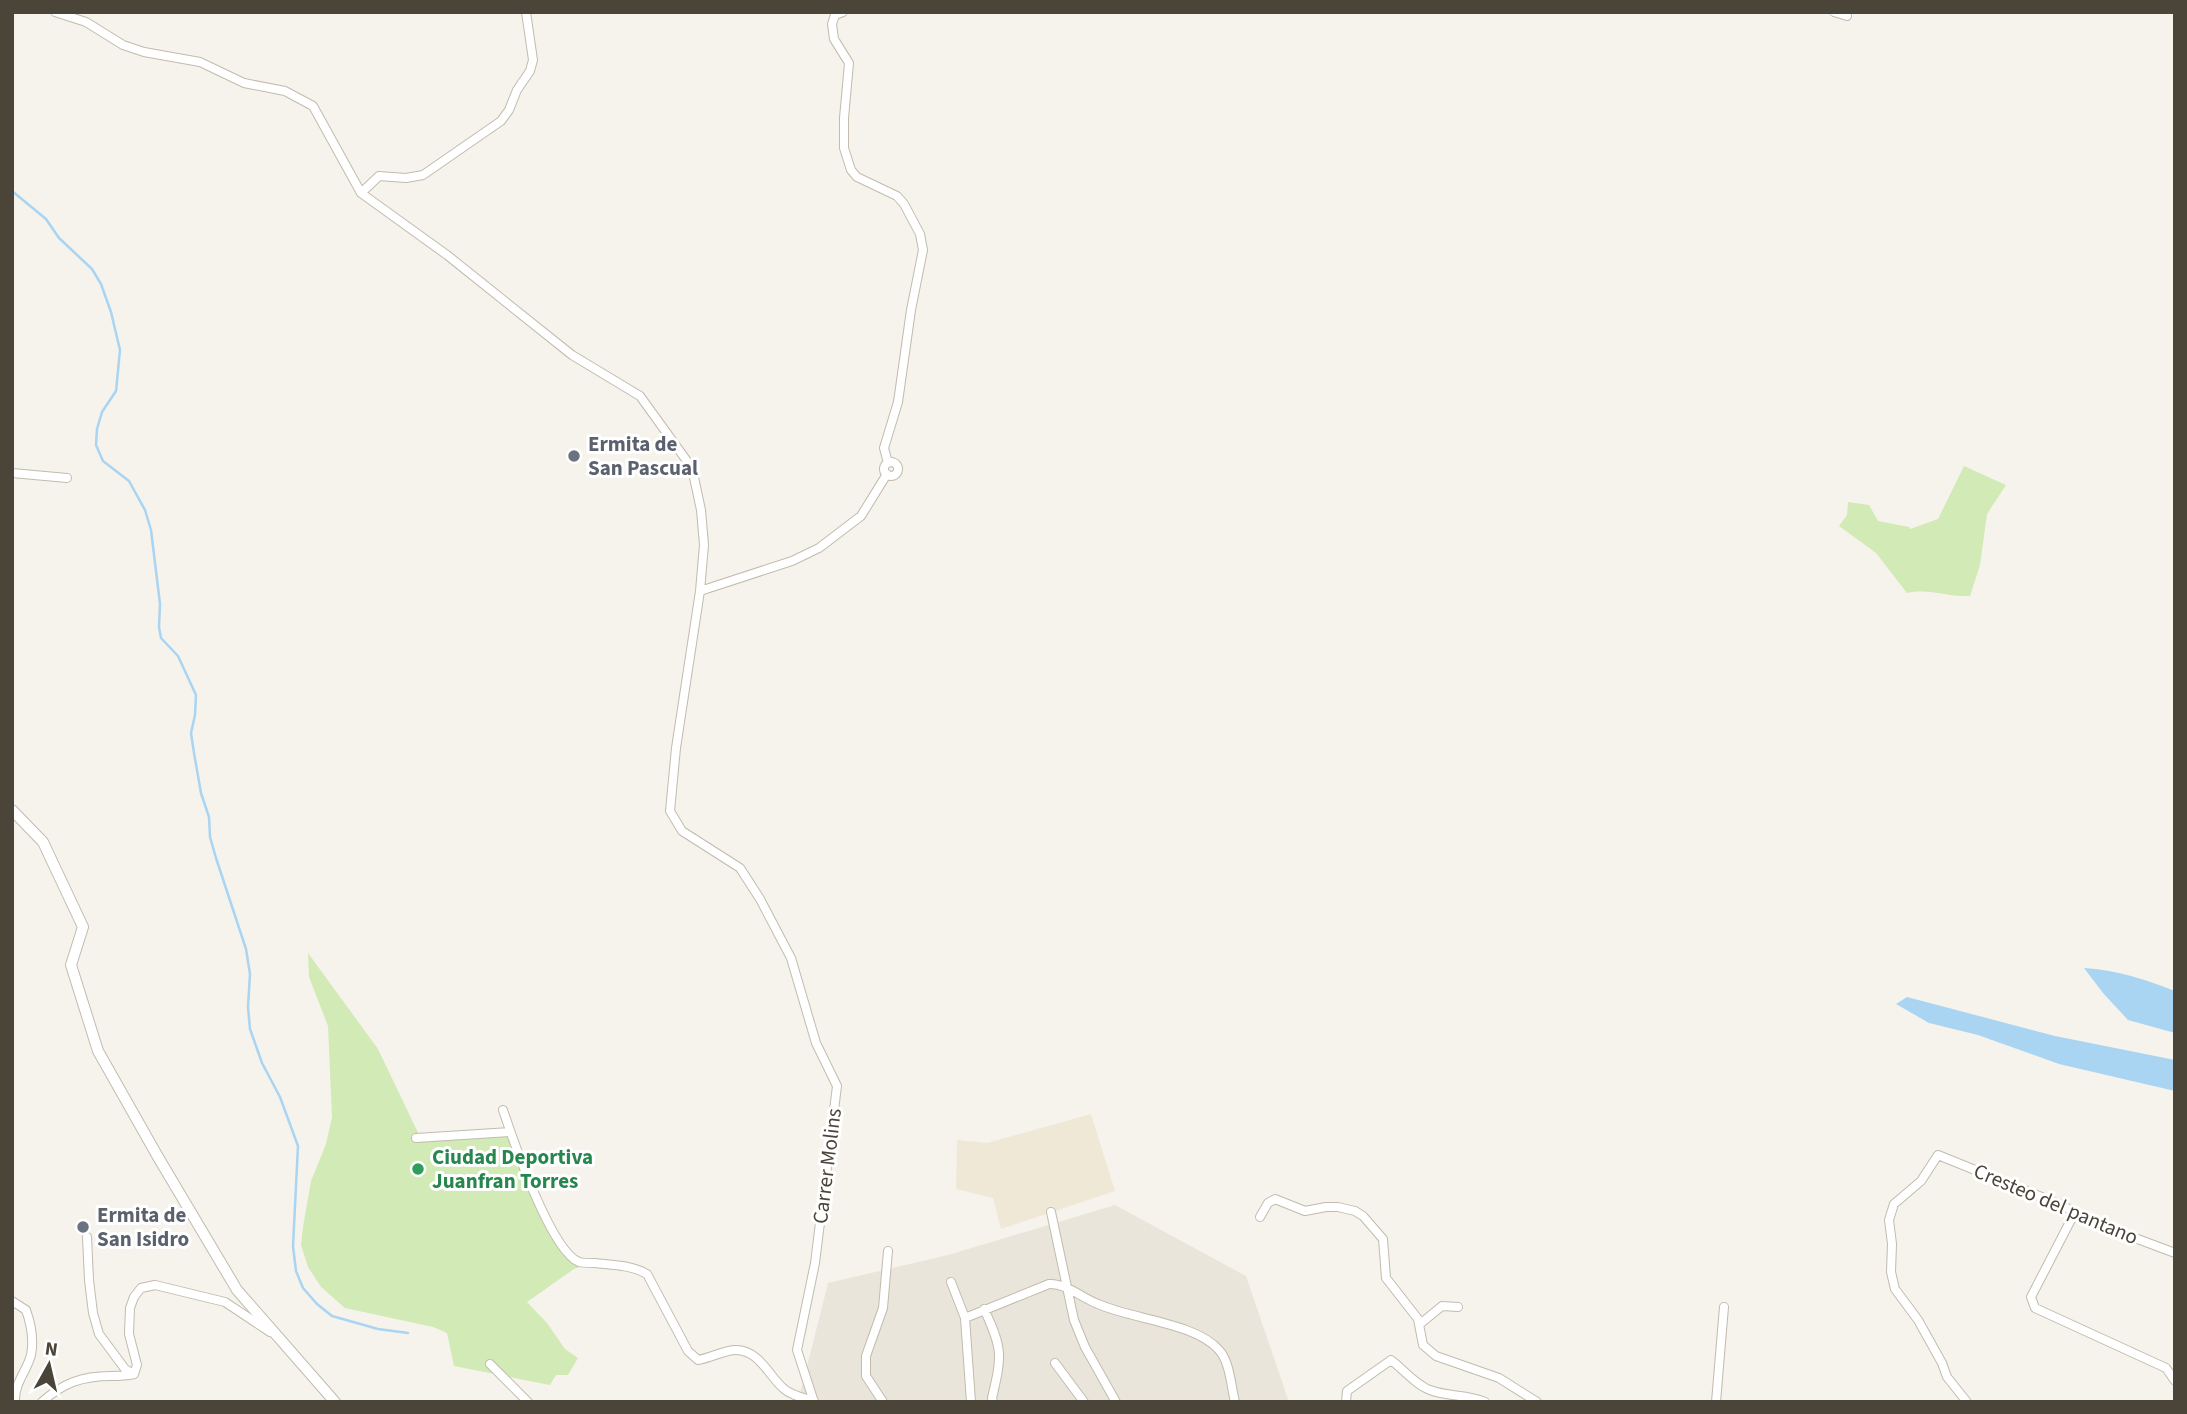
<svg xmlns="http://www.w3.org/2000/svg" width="2187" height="1414" font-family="'Source Sans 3',sans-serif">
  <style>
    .residential { fill: #eae5da }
    .education { fill: #efe8d6 }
    .green { fill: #d2eab5 }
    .water { fill: #a9d4f2 }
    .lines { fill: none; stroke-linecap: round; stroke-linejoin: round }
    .stream { stroke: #a9d4f2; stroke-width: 2.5 }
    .minor-casing { stroke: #c2bbae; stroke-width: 10 }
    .tertiary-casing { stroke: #c2bbae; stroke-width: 12 }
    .minor { stroke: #fff; stroke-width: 8 }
    .tertiary { stroke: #fff; stroke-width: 10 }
    .worship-dot { fill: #6b7280; stroke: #fff; stroke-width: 2.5 }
    .leisure-dot { fill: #2e9e5b; stroke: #fff; stroke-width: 2.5 }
    .labels { text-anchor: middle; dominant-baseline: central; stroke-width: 6; stroke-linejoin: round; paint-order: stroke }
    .worship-label { font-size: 21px; font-weight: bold; fill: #5b616d; stroke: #fff; text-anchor: start }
    .leisure-label { font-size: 21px; font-weight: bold; fill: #27864d; stroke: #fff; text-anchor: start }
    .street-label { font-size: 21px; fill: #4b4439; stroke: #fff }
  </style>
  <rect width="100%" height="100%" fill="#f6f3ec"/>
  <path class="residential" d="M 1115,1205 L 1246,1276 L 1289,1402 L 798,1402 L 828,1283 L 948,1255 Z"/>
  <path class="education" d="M 1091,1114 L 1115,1191 L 1001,1229 L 993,1198 L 956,1189 L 957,1140 L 987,1143 Z"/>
  <path class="green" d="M 1964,466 L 2006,485 L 1987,514 L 1980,565 L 1970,596 C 1947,597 1929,588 1907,593 L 1876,553 L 1839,526 L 1847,515 L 1848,502 L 1869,505 L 1878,521 L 1909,527 L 1910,529 L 1938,519 Z
    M 308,953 L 378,1049 L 422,1141 L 505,1135 L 511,1140 L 518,1159 L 516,1166 L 521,1169 L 563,1251 L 586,1265 L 574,1269 L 527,1302 L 547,1323 L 565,1349 L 578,1358 L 568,1375 L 556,1375 L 550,1385 L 454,1366 L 447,1333 L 433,1327 L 345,1308 L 321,1287 L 308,1267 L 301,1245 L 303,1227 L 311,1181 L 326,1144 L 332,1117 L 328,1026 L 309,977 Z"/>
  <path class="water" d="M 2084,968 C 2116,970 2145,979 2175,991 L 2175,1033 L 2128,1020 L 2103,993 Z
    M 1907,997 L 2055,1036 L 2175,1060 L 2175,1091 L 2059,1064 L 1978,1035 L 1929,1023 L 1896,1004 Z"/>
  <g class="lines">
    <path class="stream" d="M 12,191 L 46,219 L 59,238 L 92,269 L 101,284 L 111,312 L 120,350 L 116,391 L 102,412 L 97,429 L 96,445 L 103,461 L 129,481 L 145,510 L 151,530 L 160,604 L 159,627 L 161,638 L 178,656 L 196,695 L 195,715 L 191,733 L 194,753 L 201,793 L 209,817 L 210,837 L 216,858 L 246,949 L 250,974 L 248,1007 L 250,1029 L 262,1063 L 280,1097 L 298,1146 L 293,1246 L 296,1271 L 303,1288 L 317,1304 L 332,1316 L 378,1329 L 408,1333"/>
    <defs>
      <path id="minor" d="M 55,12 L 86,22 L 123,45 L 144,52 L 200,62 L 244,83 L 285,91 L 313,106 L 361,193 L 447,255 L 572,355 L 640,396 L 692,468 L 701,510 L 704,545 L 700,591 L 676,748 L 670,811 L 682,831 L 740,868 L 760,899 L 791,958 L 816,1043 L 837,1086 L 815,1263 L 797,1350 L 814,1402
        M 843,12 L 835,15 L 832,24 L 834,39 L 849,63 L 844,118 L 844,148 L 851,170 L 857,177 L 897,196 L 904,204 L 920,234 L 923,250 L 911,310 L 898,402 L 884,448 L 888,463
        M 1834,12 L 1847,16
        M 361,193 L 379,176 L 406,178 L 423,175 L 501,121 L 509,110 L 517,90 L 530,71 L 533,60 L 526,12
        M884 469a7 7 0 1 1 14 0a7 7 0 1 1-14 0Z
        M 12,473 L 67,478
        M 700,591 L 792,561 L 819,548 L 861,516 L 887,474
        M 503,1110 C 513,1140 551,1251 579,1262 C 583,1263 590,1263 595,1263 C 613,1265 631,1265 647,1274 L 688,1351 L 698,1360 C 711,1358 724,1350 736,1350 C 759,1350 769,1376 783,1388 C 790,1395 804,1398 814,1401
        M 416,1138 L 510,1132
        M 1051,1212 L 1074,1320 L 1085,1347 L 1116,1402
        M 2075,1212 L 2031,1297 L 2035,1308 L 2166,1368 L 2175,1381
        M 1260,1217 L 1268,1203 L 1275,1199 L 1305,1211 L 1326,1207 L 1338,1207 L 1355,1211 L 1363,1216 L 1383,1239 L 1386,1278 L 1418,1319 L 1423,1345 L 1436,1356 L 1499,1378 L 1537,1402
        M 87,1237 L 89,1280 L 93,1313 L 99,1334 L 125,1369 L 134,1374
        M 951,1282 L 965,1318 L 971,1402
        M 12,1301 L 26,1310 C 31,1324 34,1340 31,1355 C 27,1371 14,1383 15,1402
        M 984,1309 C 1003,1349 1002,1356 992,1398 L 993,1402
        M 965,1318 L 1049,1284 C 1066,1283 1082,1298 1098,1304 C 1131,1319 1196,1323 1219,1350 C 1230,1362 1231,1386 1235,1402
        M 1420,1324 L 1442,1306 L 1458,1307
        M 1055,1363 L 1084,1402
        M 490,1364 L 528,1402
        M 42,1402 C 63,1383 82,1376 111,1376 C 119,1376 125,1376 134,1374 L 137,1365 L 129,1334 L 130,1308 L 134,1297 L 141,1288 L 155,1285 L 225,1302 L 270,1332
        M 883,1402 L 866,1376 L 866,1356 L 883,1308 L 888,1251
        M 1346,1402 L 1347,1391 L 1391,1360 C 1403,1369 1416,1385 1430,1390 C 1448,1397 1467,1394 1485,1402
        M 1716,1402 L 1724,1307
        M 1967,1402 L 1947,1377 L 1942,1363 L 1918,1320 L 1895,1289 L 1891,1272 L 1892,1244 L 1889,1220 L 1894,1204 L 1921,1181 L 1938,1155 L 2059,1204 L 2075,1212 L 2087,1220 L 2175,1253"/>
      <path id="tertiary" d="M 12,810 L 43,842 L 83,927 L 71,965 L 98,1051 L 158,1157 L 237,1290 L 335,1402"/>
    </defs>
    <use href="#minor" class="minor-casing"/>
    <use href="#tertiary" class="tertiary-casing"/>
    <use href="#minor" class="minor"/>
    <use href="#tertiary" class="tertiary"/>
  </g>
  <g class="worship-dot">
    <circle cx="574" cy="456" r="7"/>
    <circle cx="83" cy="1227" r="7"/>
  </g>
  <circle class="leisure-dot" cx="418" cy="1169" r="7"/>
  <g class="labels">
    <g class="worship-label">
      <text x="588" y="444">Ermita de<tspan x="588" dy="24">San Pascual</tspan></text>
      <text x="97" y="1215">Ermita de<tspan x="97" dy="24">San Isidro</tspan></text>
    </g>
    <g class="leisure-label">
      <text x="432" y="1157">Ciudad Deportiva<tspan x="432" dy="24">Juanfran Torres</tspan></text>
    </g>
    <g class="street-label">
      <text transform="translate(827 1166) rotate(-83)">Carrer Molins</text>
      <text transform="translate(2056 1204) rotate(23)">Cresteo del pantano</text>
    </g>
  </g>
  <rect width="2187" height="1414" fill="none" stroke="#4b4439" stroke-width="28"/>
  <g transform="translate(49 1365) rotate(8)" stroke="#ffffff" stroke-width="5" paint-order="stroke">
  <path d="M0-5L12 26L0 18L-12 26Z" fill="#4b4439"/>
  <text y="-10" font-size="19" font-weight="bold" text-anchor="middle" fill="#4b4439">N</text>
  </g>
</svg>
